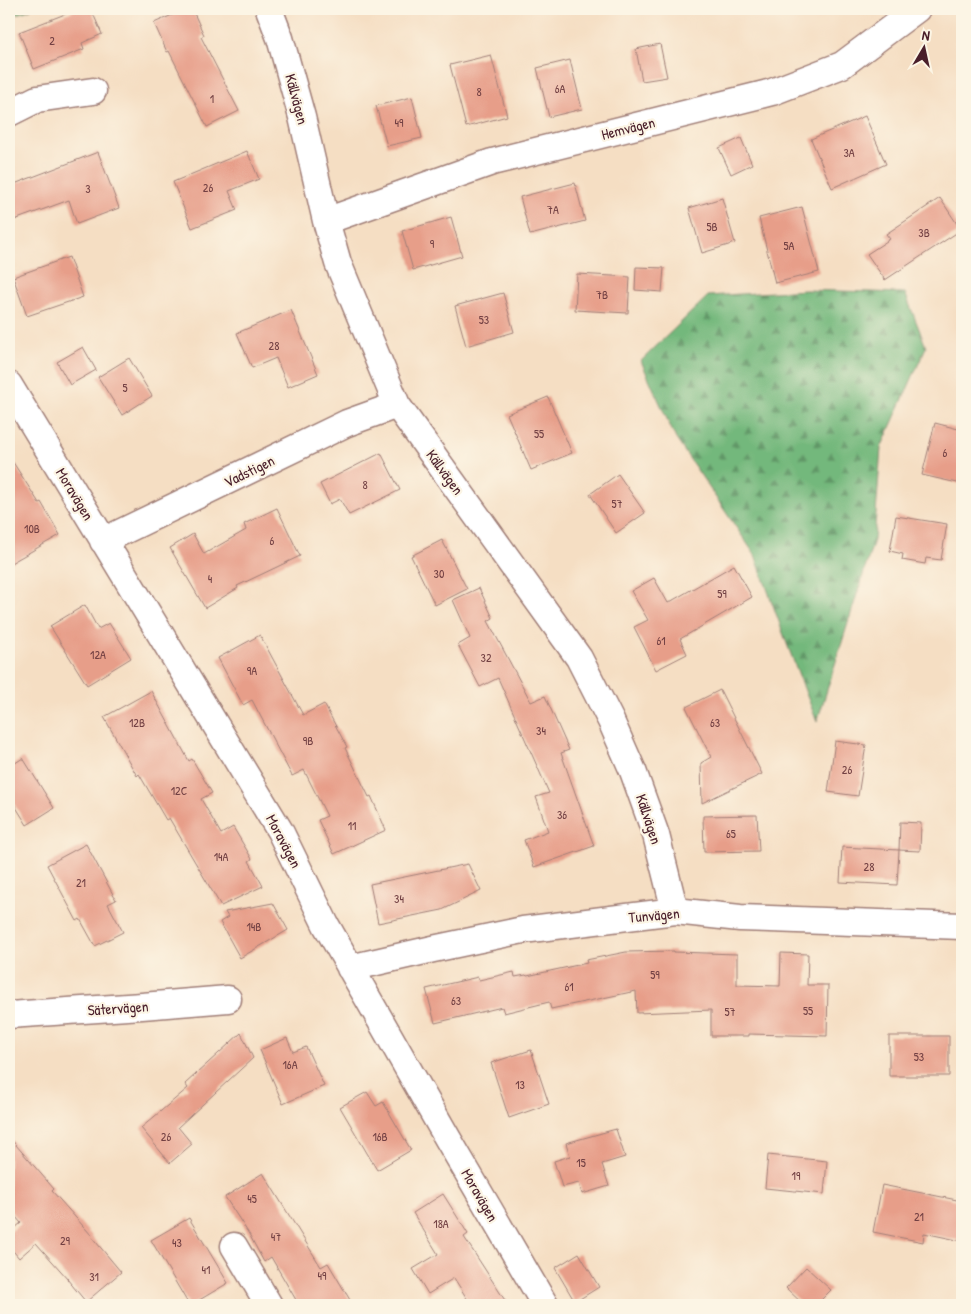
<svg xmlns="http://www.w3.org/2000/svg" width="971" height="1314" font-family="'Patrick Hand',sans-serif">
  <style>
    .forest { fill: url(#forest-firs); stroke: #5e6c54 }
    .building { fill: #e79e89 }
    .lines { fill: none; stroke-linecap: round; stroke-linejoin: round }
    .minor-casing { stroke: #a07e77; stroke-width: 29 }
    .minor { stroke: #fff; stroke-width: 26 }
    .labels { text-anchor: middle; dominant-baseline: central; stroke-width: 4.5; stroke-linejoin: round; paint-order: stroke }
    .number-label { font-size: 12px; fill: #713f42 }
    .street-label { font-size: 15px; fill: #4a1f2b; stroke: #fcf5e5 }
  </style>
  <defs>
    <pattern id="forest-firs" width="22" height="20" patternUnits="userSpaceOnUse" patternTransform="scale(1.25)"><rect width="22" height="20" fill="#73b87c"/><path d="M5 1l3.5 6h-7zM16 11l3.5 6h-7z" fill="#609566"/></pattern>
  </defs>
  <rect width="100%" height="100%" fill="#fcf5e5"/>
  <filter id="ink" filterUnits="userSpaceOnUse"><feTurbulence type="fractalNoise" baseFrequency=".02" numOctaves="2"/><feDisplacementMap in="SourceGraphic" scale="10" xChannelSelector="R" yChannelSelector="G"/><feConvolveMatrix kernelMatrix="1 2 1 2 8 2 1 2 1" color-interpolation-filters="sRGB"/></filter>
  <filter id="wash" filterUnits="userSpaceOnUse"><feTurbulence type="fractalNoise" baseFrequency=".0096" numOctaves="4" result="noise"/><feDisplacementMap in="SourceGraphic" scale="20" xChannelSelector="R" yChannelSelector="G"/><feGaussianBlur stdDeviation="1.12" result="paint"/><feColorMatrix in="noise" values="0 0 0 0 0 0 0 0 0 0 0 0 0 0 0 0 0 1.4 0 .05"/><feComposite in="paint" operator="in"/></filter>
  <g filter="url(#wash)">
    <rect width="100%" height="100%" fill="#f5dec3"/>
    <path class="forest" d="M 9,9 L 31,9 L 9,17 Z
      M 806,290 L 905,293 L 926,347 L 881,448 L 874,540 L 817,722 L 787,644 L 755,555 L 676,439 L 641,361 L 708,296 Z"/>
    <g id="blocks">
      <path class="building" d="M 78,9 L 91,9 L 102,34 L 82,43 L 84,49 L 34,69 L 19,32 Z
        M 186,9 L 192,9 L 204,35 L 201,37 L 239,111 L 207,127 L 169,51 L 167,52 L 154,23 Z
        M 660,44 L 667,77 L 642,81 L 636,49 Z
        M 491,55 L 507,116 L 466,127 L 450,65 Z
        M 570,60 L 582,109 L 549,117 L 537,68 Z
        M 412,97 L 422,138 L 387,146 L 376,106 Z
        M 865,116 L 886,164 L 832,188 L 811,139 Z
        M 741,138 L 752,164 L 731,174 L 719,148 Z
        M 247,151 L 259,179 L 229,191 L 237,210 L 192,228 L 173,182 Z
        M 98,152 L 119,208 L 77,224 L 69,200 L 9,222 L 9,186 Z
        M 575,183 L 585,221 L 530,235 L 520,197 Z
        M 722,198 L 735,243 L 702,253 L 689,208 Z
        M 940,198 L 961,230 L 885,280 L 867,254 L 890,239 L 886,234 Z
        M 802,207 L 819,272 L 775,283 L 759,218 Z
        M 451,217 L 462,256 L 413,270 L 402,231 Z
        M 69,257 L 83,297 L 27,316 L 13,277 Z
        M 636,267 L 664,268 L 662,292 L 635,290 Z
        M 577,274 L 630,277 L 628,313 L 575,310 Z
        M 503,293 L 514,332 L 466,346 L 455,306 Z
        M 291,310 L 318,374 L 288,387 L 276,358 L 252,368 L 237,333 Z
        M 83,347 L 96,370 L 70,385 L 57,362 Z
        M 129,358 L 152,396 L 122,415 L 98,377 Z
        M 548,397 L 572,453 L 531,470 L 507,414 Z
        M 935,423 L 962,430 L 962,484 L 922,475 Z
        M 381,453 L 400,490 L 349,515 L 340,499 L 330,504 L 320,484 Z
        M 9,456 L 39,503 L 41,502 L 60,535 L 9,564 Z
        M 618,474 L 645,513 L 616,533 L 590,494 Z
        M 277,508 L 300,556 L 237,586 L 238,588 L 205,608 L 170,548 L 193,534 L 204,554 L 246,530 L 244,524 Z
        M 896,516 L 947,524 L 941,560 L 926,558 L 925,564 L 902,560 L 903,554 L 890,551 Z
        M 442,540 L 467,589 L 435,605 L 411,556 Z
        M 734,565 L 752,597 L 680,639 L 687,654 L 656,670 L 634,627 L 648,620 L 631,591 L 654,578 L 668,603 Z
        M 479,588 L 493,618 L 488,621 L 531,702 L 545,696 L 569,750 L 561,753 L 594,846 L 534,867 L 524,840 L 548,831 L 536,797 L 549,793 L 498,678 L 480,687 L 458,645 L 470,638 L 453,600 Z
        M 85,605 L 98,629 L 109,623 L 131,658 L 87,685 L 50,626 Z
        M 260,635 L 303,715 L 324,704 L 347,747 L 345,748 L 369,797 L 371,796 L 386,830 L 334,854 L 318,820 L 327,816 L 304,770 L 292,776 L 252,700 L 243,705 L 218,658 Z
        M 720,690 L 762,774 L 702,803 L 701,763 L 711,757 L 686,707 Z
        M 151,691 L 189,761 L 192,759 L 212,793 L 201,799 L 221,834 L 233,827 L 252,859 L 249,861 L 263,886 L 221,906 L 169,818 L 166,820 L 139,774 L 137,776 L 104,717 Z
        M 835,741 L 866,745 L 858,796 L 828,792 Z
        M 23,758 L 54,808 L 27,825 L 9,796 L 9,767 Z
        M 757,815 L 759,851 L 704,852 L 703,816 Z
        M 900,822 L 921,823 L 920,851 L 899,850 Z
        M 86,844 L 116,900 L 108,904 L 123,932 L 95,946 L 80,919 L 77,921 L 47,865 Z
        M 842,847 L 899,850 L 897,885 L 840,882 Z
        M 468,864 L 481,891 L 442,910 L 378,923 L 370,884 Z
        M 273,903 L 288,930 L 240,958 L 220,922 L 228,917 L 225,912 Z
        M 674,951 L 674,952 L 737,954 L 737,985 L 780,986 L 781,953 L 808,954 L 807,985 L 828,985 L 827,1036 L 749,1034 L 749,1036 L 711,1036 L 711,1010 L 637,1013 L 636,991 L 551,1009 L 549,1002 L 504,1013 L 502,1007 L 435,1023 L 426,989 L 478,977 L 479,980 L 514,972 L 515,977 L 526,975 L 527,976 L 587,963 L 586,960 L 626,952 Z
        M 241,1033 L 253,1058 L 178,1127 L 192,1144 L 170,1163 L 141,1128 L 188,1088 L 185,1084 Z
        M 889,1036 L 949,1036 L 949,1076 L 889,1076 Z
        M 287,1038 L 293,1052 L 306,1047 L 324,1086 L 283,1104 L 260,1050 Z
        M 531,1050 L 549,1104 L 509,1118 L 491,1063 Z
        M 367,1092 L 376,1106 L 383,1102 L 411,1150 L 377,1170 L 340,1107 Z
        M 616,1129 L 625,1157 L 602,1164 L 609,1186 L 582,1194 L 579,1183 L 562,1187 L 554,1161 L 570,1156 L 566,1143 Z
        M 9,1137 L 54,1189 L 52,1191 L 92,1236 L 91,1236 L 121,1272 L 86,1302 L 67,1279 L 68,1279 L 36,1243 L 19,1258 L 9,1246 L 9,1233 L 21,1223 L 9,1209 Z
        M 768,1155 L 827,1161 L 824,1194 L 765,1188 Z
        M 263,1173 L 321,1267 L 328,1263 L 353,1305 L 299,1305 L 271,1257 L 264,1262 L 249,1234 L 225,1197 Z
        M 882,1185 L 962,1201 L 962,1241 L 924,1233 L 923,1242 L 873,1232 Z
        M 443,1194 L 468,1234 L 464,1237 L 508,1305 L 471,1305 L 454,1278 L 428,1294 L 413,1269 L 438,1254 L 413,1213 Z
        M 189,1218 L 228,1283 L 191,1305 L 189,1305 L 151,1240 Z
        M 579,1253 L 599,1287 L 575,1302 L 555,1268 Z
        M 806,1267 L 831,1290 L 816,1305 L 804,1305 L 786,1288 Z"/>
    </g>
  </g>
  <g filter="url(#ink)">
    <use href="#blocks" fill-opacity="0" stroke="#a07e77" stroke-width="1"/>
    <g class="lines">
      <defs>
        <path id="minor" d="M 269,9 L 280,38 L 302,117 L 326,221 L 338,263 L 397,405 L 579,658 L 611,721 L 633,771 L 656,835 L 675,911
          M 9,113 L 37,99 L 93,91
          M 326,221 L 492,162 L 772,92 L 842,65 L 917,9
          M 9,385 L 280,831 L 326,925 L 448,1139 L 545,1305
          M 103,541 L 347,423 L 397,405
          M 350,968 L 433,949 L 523,930 L 675,911 L 740,918 L 962,926
          M 9,1015 L 142,1006 L 228,999
          M 234,1246 L 269,1305"/>
      </defs>
      <use href="#minor" class="minor-casing"/>
      <use href="#minor" class="minor"/>
    </g>
  </g>
  <g class="labels">
    <g class="number-label">
      <text x="52" y="40">2</text>
      <text x="560" y="88">6A</text>
      <text x="479" y="91">8</text>
      <text x="212" y="98">1</text>
      <text x="399" y="122">49</text>
      <text x="849" y="152">3A</text>
      <text x="208" y="187">26</text>
      <text x="88" y="188">3</text>
      <text x="553" y="209">7A</text>
      <text x="712" y="226">5B</text>
      <text x="924" y="232">3B</text>
      <text x="432" y="243">9</text>
      <text x="789" y="245">5A</text>
      <text x="602" y="294">7B</text>
      <text x="484" y="319">53</text>
      <text x="274" y="345">28</text>
      <text x="125" y="387">5</text>
      <text x="539" y="433">55</text>
      <text x="945" y="452">6</text>
      <text x="365" y="484">8</text>
      <text x="617" y="503">57</text>
      <text x="32" y="528">10B</text>
      <text x="272" y="540">6</text>
      <text x="439" y="573">30</text>
      <text x="210" y="578">4</text>
      <text x="722" y="593">59</text>
      <text x="661" y="640">61</text>
      <text x="98" y="654">12A</text>
      <text x="486" y="657">32</text>
      <text x="252" y="670">9A</text>
      <text x="137" y="722">12B</text>
      <text x="715" y="722">63</text>
      <text x="541" y="730">34</text>
      <text x="308" y="740">9B</text>
      <text x="847" y="769">26</text>
      <text x="179" y="790">12C</text>
      <text x="562" y="814">36</text>
      <text x="352" y="825">11</text>
      <text x="731" y="833">65</text>
      <text x="221" y="856">14A</text>
      <text x="869" y="866">28</text>
      <text x="81" y="882">21</text>
      <text x="399" y="898">34</text>
      <text x="254" y="926">14B</text>
      <text x="655" y="974">59</text>
      <text x="569" y="986">61</text>
      <text x="456" y="1000">63</text>
      <text x="808" y="1010">55</text>
      <text x="730" y="1011">57</text>
      <text x="919" y="1056">53</text>
      <text x="290" y="1064">16A</text>
      <text x="520" y="1084">13</text>
      <text x="166" y="1136">26</text>
      <text x="380" y="1136">16B</text>
      <text x="581" y="1162">15</text>
      <text x="796" y="1175">19</text>
      <text x="252" y="1198">45</text>
      <text x="919" y="1216">21</text>
      <text x="441" y="1223">18A</text>
      <text x="276" y="1236">47</text>
      <text x="65" y="1240">29</text>
      <text x="177" y="1242">43</text>
      <text x="206" y="1269">41</text>
      <text x="322" y="1275">49</text>
      <text x="94" y="1276">31</text>
    </g>
    <g class="street-label">
      <text transform="translate(297 99) rotate(75)">Källvägen</text>
      <text transform="translate(628 128) rotate(-14)">Hemvägen</text>
      <text transform="translate(249 471) rotate(-26)">Vadstigen</text>
      <text transform="translate(445 472) rotate(54)">Källvägen</text>
      <text transform="translate(75 494) rotate(59)">Moravägen</text>
      <text transform="translate(649 819) rotate(72)">Källvägen</text>
      <text transform="translate(284 841) rotate(62)">Moravägen</text>
      <text transform="translate(654 915) rotate(-5)">Tunvägen</text>
      <text transform="translate(118 1008) rotate(-4)">Sätervägen</text>
      <text transform="translate(480 1195) rotate(60)">Moravägen</text>
    </g>
  </g>
  <rect width="971" height="1314" fill="none" stroke="#fcf5e5" stroke-width="30"/>
  <g transform="translate(924 48) rotate(9)" stroke="#fcf5e5" stroke-width="4" paint-order="stroke">
  <path d="M0-4L9 19L0 12L-9 19Z" fill="#4a1f2b"/>
  <text y="-8" font-size="14" font-weight="bold" text-anchor="middle" fill="#4a1f2b">N</text>
  </g>
</svg>
